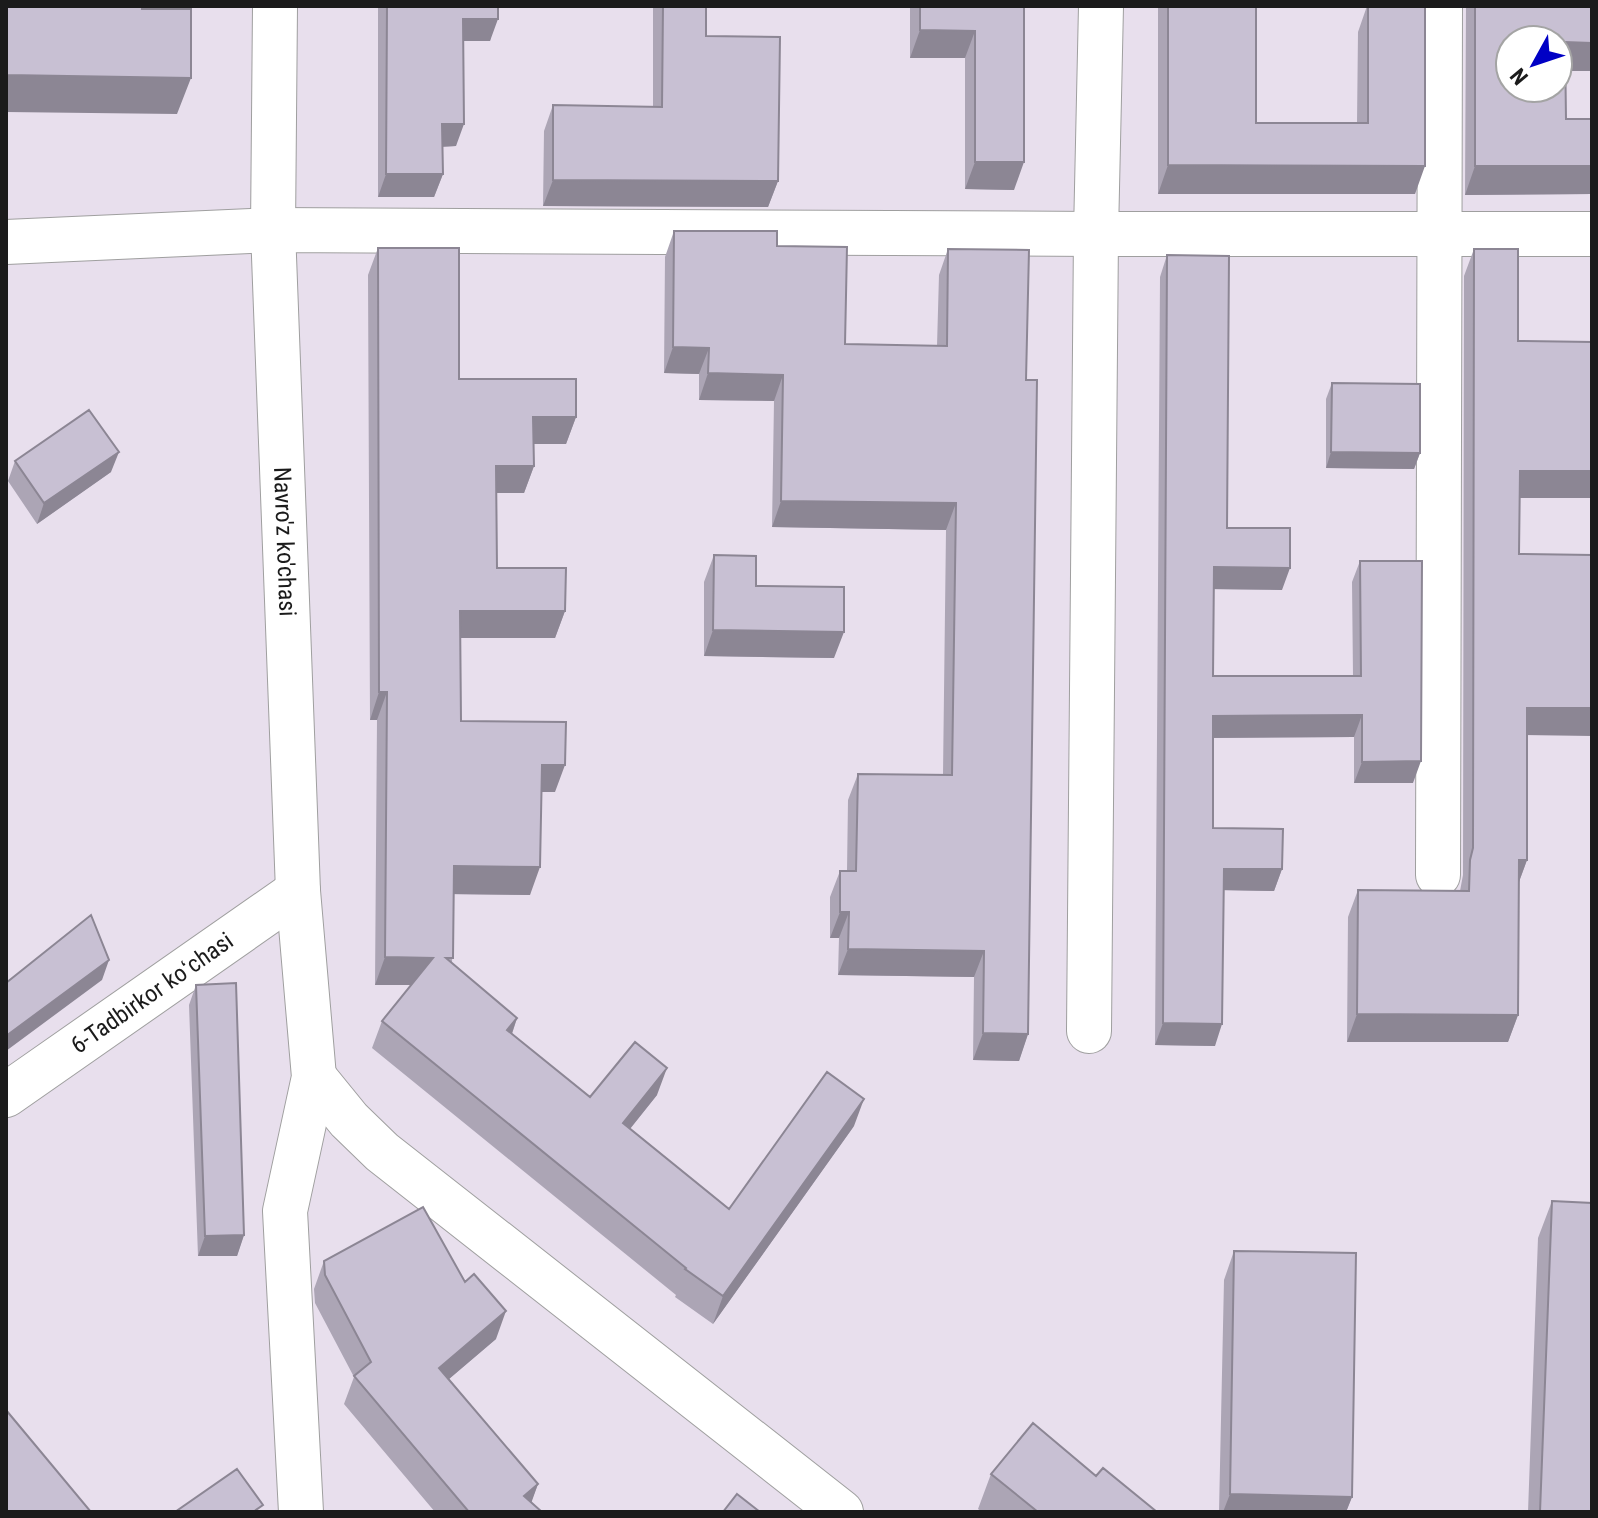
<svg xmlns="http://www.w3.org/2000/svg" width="1598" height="1518" font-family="'Roboto Condensed',sans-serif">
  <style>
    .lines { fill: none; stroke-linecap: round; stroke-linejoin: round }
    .street-casing { stroke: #9f9f9f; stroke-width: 46 }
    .street { stroke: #fff; stroke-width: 44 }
    .wall { fill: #aca5b5 }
    .shaded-wall { fill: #8c8694 }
    .building { fill: #c8c0d3; stroke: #8c8694; stroke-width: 2; fill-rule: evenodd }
    .labels { text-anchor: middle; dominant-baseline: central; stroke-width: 6; stroke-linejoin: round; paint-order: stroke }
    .street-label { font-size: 24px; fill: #1b1b1b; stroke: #fff }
  </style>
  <rect width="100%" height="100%" fill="#e8dfed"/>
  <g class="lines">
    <defs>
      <g id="street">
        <path id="s1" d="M 275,6 L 273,230 L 298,891 L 314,1077 L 285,1211 L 301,1512"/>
        <path d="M 6,242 L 273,230 L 1096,234 L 1592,234"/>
        <path d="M 1438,875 L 1440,6"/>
        <path d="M 1089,1031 L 1096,234 L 1101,6"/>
        <path d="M 314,1077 L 349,1120 L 382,1152 L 841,1512"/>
        <path d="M 6,1095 L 298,891"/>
      </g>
    </defs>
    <use href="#street" class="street-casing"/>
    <use href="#street" class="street"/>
  </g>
  <path class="wall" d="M 378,6 L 498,6 L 490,41 L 464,41 L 456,146 L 442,147 L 443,174 L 434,197 L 378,197 Z
    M 653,6 L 706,6 L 706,36 L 778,181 L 768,207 L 543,206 L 544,131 L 553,105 L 653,107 Z
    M 910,6 L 1024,6 L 1014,190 L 965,189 L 965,58 L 910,58 Z
    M 1158,6 L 1256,6 L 1256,123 L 1357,123 L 1358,32 L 1367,6 L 1425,6 L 1415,194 L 1158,194 Z
    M 1466,6 L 1592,6 L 1592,71 L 1565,71 L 1566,119 L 1592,119 L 1592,194 L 1465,195 Z
    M 674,231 L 777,246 L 845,344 L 937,346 L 939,275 L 948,249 L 1026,380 L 1028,1034 L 1019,1061 L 973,1060 L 974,977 L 838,975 L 839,938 L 830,938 L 830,897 L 840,871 L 847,871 L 848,800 L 858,774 L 943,775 L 946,530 L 772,527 L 774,401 L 699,400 L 699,374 L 664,373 L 665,257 Z
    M 378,248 L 459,379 L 576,417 L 566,444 L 534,444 L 534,466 L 524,493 L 496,493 L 497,568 L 565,611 L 555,638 L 460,638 L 461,721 L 555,792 L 541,792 L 530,895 L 454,894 L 452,963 L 517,1018 L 512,1034 L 590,1097 L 657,1095 L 630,1129 L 729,1209 L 854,1126 L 713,1324 L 675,1297 L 676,1295 L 372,1048 L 382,1021 L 411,985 L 375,985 L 377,720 L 370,720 L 368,275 Z
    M 1474,249 L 1518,341 L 1519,554 L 1527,736 L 1527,860 L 1519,882 L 1518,1015 L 1508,1042 L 1347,1042 L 1348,917 L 1358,890 L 1460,891 L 1463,875 L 1464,276 Z
    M 1167,255 L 1227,528 L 1282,590 L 1214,589 L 1213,676 L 1353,676 L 1352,582 L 1360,561 L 1413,783 L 1354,783 L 1354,737 L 1213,738 L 1213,828 L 1282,869 L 1274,891 L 1223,890 L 1215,1046 L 1155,1045 L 1160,277 Z
    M 1332,383 L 1420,453 L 1414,469 L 1326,468 L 1326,399 Z
    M 15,461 L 111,472 L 37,524 L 8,481 Z
    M 714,555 L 756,586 L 834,658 L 704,656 L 704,582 Z
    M 196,985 L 244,1235 L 237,1256 L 198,1256 L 189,1005 Z
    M 1552,1201 L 1592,1512 L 1528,1512 L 1538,1238 Z
    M 1234,1251 L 1352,1497 L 1346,1512 L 1219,1512 L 1224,1280 Z
    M 324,1261 L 496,1339 L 449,1379 L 538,1484 L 531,1502 L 542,1512 L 435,1512 L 344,1404 L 354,1377 L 315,1303 L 314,1289 Z
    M 991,1474 L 1096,1476 L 1157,1512 L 982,1512 L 978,1509 Z"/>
  <path class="shaded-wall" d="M 463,19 L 498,19 L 490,41 L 455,41 Z
    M 920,30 L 975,31 L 965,58 L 910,58 Z
    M 1565,42 L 1592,43 L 1592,71 L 1558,71 Z
    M 6,75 L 191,78 L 177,114 L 6,112 Z
    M 442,124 L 464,124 L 456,146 L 434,147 Z
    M 975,162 L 1024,162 L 1014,190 L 965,189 Z
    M 1168,165 L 1425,166 L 1415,194 L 1158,194 Z
    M 1475,166 L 1592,166 L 1592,194 L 1465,195 Z
    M 386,174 L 443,174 L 434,197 L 378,197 Z
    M 553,180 L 778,181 L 768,207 L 543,206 Z
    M 673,347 L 709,348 L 699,374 L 664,373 Z
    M 708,373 L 783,375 L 774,401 L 699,400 Z
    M 533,417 L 576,417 L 566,444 L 523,444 Z
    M 119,452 L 111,472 L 37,524 L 44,503 Z
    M 1331,452 L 1420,453 L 1414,469 L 1326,468 Z
    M 496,466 L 534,466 L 524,493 L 486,493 Z
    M 1520,471 L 1592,471 L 1592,498 L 1510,498 Z
    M 781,501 L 956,503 L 946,530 L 772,527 Z
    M 1214,567 L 1290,568 L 1282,590 L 1206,589 Z
    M 460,611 L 565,611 L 555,638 L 450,638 Z
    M 713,630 L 844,632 L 834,658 L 704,656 Z
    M 379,692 L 387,692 L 377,720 L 370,720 Z
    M 1527,708 L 1592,708 L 1592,736 L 1517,735 Z
    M 1362,715 L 1354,737 L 1205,738 L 1213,716 Z
    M 1421,761 L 1413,783 L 1354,783 L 1362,762 Z
    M 542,765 L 565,765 L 555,792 L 532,792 Z
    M 1519,860 L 1527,860 L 1517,887 Z
    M 454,866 L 540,867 L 530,895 L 444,894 Z
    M 1224,869 L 1282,869 L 1274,891 L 1216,890 Z
    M 840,912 L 849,912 L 839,938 L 830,938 Z
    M 848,949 L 984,951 L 974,977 L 838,975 Z
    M 385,957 L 433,958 L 423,985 L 375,985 Z
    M 109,960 L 102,980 L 6,1051 L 6,1036 Z
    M 1357,1014 L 1518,1015 L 1508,1042 L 1347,1042 Z
    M 517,1018 L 508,1045 L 507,1030 Z
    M 1163,1023 L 1222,1024 L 1215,1046 L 1155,1045 Z
    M 983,1033 L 1028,1034 L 1019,1061 L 973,1060 Z
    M 667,1068 L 657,1095 L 613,1150 L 623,1123 Z
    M 864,1099 L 854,1126 L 713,1324 L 723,1296 Z
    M 244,1235 L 237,1256 L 198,1256 L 205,1236 Z
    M 506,1311 L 496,1339 L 429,1396 L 439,1368 Z
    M 538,1484 L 528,1512 L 524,1496 Z
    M 1230,1494 L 1352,1497 L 1346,1512 L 1223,1512 Z"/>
  <path class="building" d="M 6,6 L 142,6 L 142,9 L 191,9 L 191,78 L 6,75 Z
    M 387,6 L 498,6 L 498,19 L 463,19 L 464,124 L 442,124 L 443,174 L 386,174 Z
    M 663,6 L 706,6 L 706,36 L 780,37 L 778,181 L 553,180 L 553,105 L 662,107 Z
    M 920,6 L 1024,6 L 1024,162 L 975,162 L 975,31 L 920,30 Z
    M 1168,6 L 1256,6 L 1256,123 L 1368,123 L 1368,6 L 1425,6 L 1425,166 L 1168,165 Z
    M 1475,6 L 1592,6 L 1592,43 L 1565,42 L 1566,119 L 1592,119 L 1592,166 L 1475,166 ZM 1510,40 L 1558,40 L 1558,88 L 1510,88 Z
    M 674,231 L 777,231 L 777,246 L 847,247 L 845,344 L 947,346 L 948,249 L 1029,250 L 1026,380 L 1037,380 L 1028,1034 L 983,1033 L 984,951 L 848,949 L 849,912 L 840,912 L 840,871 L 856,871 L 858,774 L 952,775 L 956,503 L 781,501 L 783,375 L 708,373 L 709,348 L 673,347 Z
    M 378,248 L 459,248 L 459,379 L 576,379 L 576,417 L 533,417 L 534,466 L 496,466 L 497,568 L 566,568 L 565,611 L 460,611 L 461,721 L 566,722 L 565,765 L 542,765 L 540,867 L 454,866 L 453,958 L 446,958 L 517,1018 L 507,1030 L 590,1097 L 635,1042 L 667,1068 L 623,1123 L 729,1209 L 827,1072 L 864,1099 L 723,1296 L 685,1269 L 686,1268 L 382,1021 L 433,958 L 385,957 L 387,692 L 379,692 Z
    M 1474,249 L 1518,249 L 1518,341 L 1592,342 L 1592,471 L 1520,471 L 1519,554 L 1592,555 L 1592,708 L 1527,708 L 1527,860 L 1519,860 L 1518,1015 L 1357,1014 L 1358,890 L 1469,891 L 1470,860 L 1473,848 Z
    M 1167,255 L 1229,256 L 1227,528 L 1290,528 L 1290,568 L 1214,567 L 1213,676 L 1361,676 L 1360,561 L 1422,561 L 1421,761 L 1362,762 L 1362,715 L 1213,716 L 1213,828 L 1283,829 L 1282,869 L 1224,869 L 1222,1024 L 1163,1023 Z
    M 1332,383 L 1420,384 L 1420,453 L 1331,452 Z
    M 89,410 L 119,452 L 44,503 L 15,461 Z
    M 714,555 L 756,556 L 756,586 L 844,587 L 844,632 L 713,630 Z
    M 91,915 L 109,960 L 6,1036 L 6,983 Z
    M 236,983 L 244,1235 L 205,1236 L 196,985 Z
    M 1552,1201 L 1592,1203 L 1592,1512 L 1540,1512 Z
    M 423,1207 L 465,1282 L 474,1274 L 506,1311 L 439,1368 L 538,1484 L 524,1496 L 542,1512 L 469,1512 L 354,1376 L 371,1362 L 325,1275 L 324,1261 Z
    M 1234,1251 L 1356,1253 L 1352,1497 L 1230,1494 Z
    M 6,1410 L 91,1512 L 6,1512 Z
    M 1033,1423 L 1096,1476 L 1103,1468 L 1157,1512 L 1038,1512 L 991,1474 Z
    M 237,1469 L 263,1505 L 253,1512 L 175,1512 Z
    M 737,1494 L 760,1512 L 723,1512 Z"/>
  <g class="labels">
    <g class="street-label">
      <text stroke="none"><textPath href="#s1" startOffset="536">Navro'z ko'chasi</textPath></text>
      <text transform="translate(152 993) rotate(-35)">6-Tadbirkor koʻchasi</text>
    </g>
  </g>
  <rect width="1598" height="1518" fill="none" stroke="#1b1b1b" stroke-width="16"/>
  <g transform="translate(1534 64) rotate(230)"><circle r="38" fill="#ffffff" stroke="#a4a4a4" stroke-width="2"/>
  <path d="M0-6L14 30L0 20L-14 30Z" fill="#0000c5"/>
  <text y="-12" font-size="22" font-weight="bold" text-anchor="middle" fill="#1b1b1b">N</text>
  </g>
</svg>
